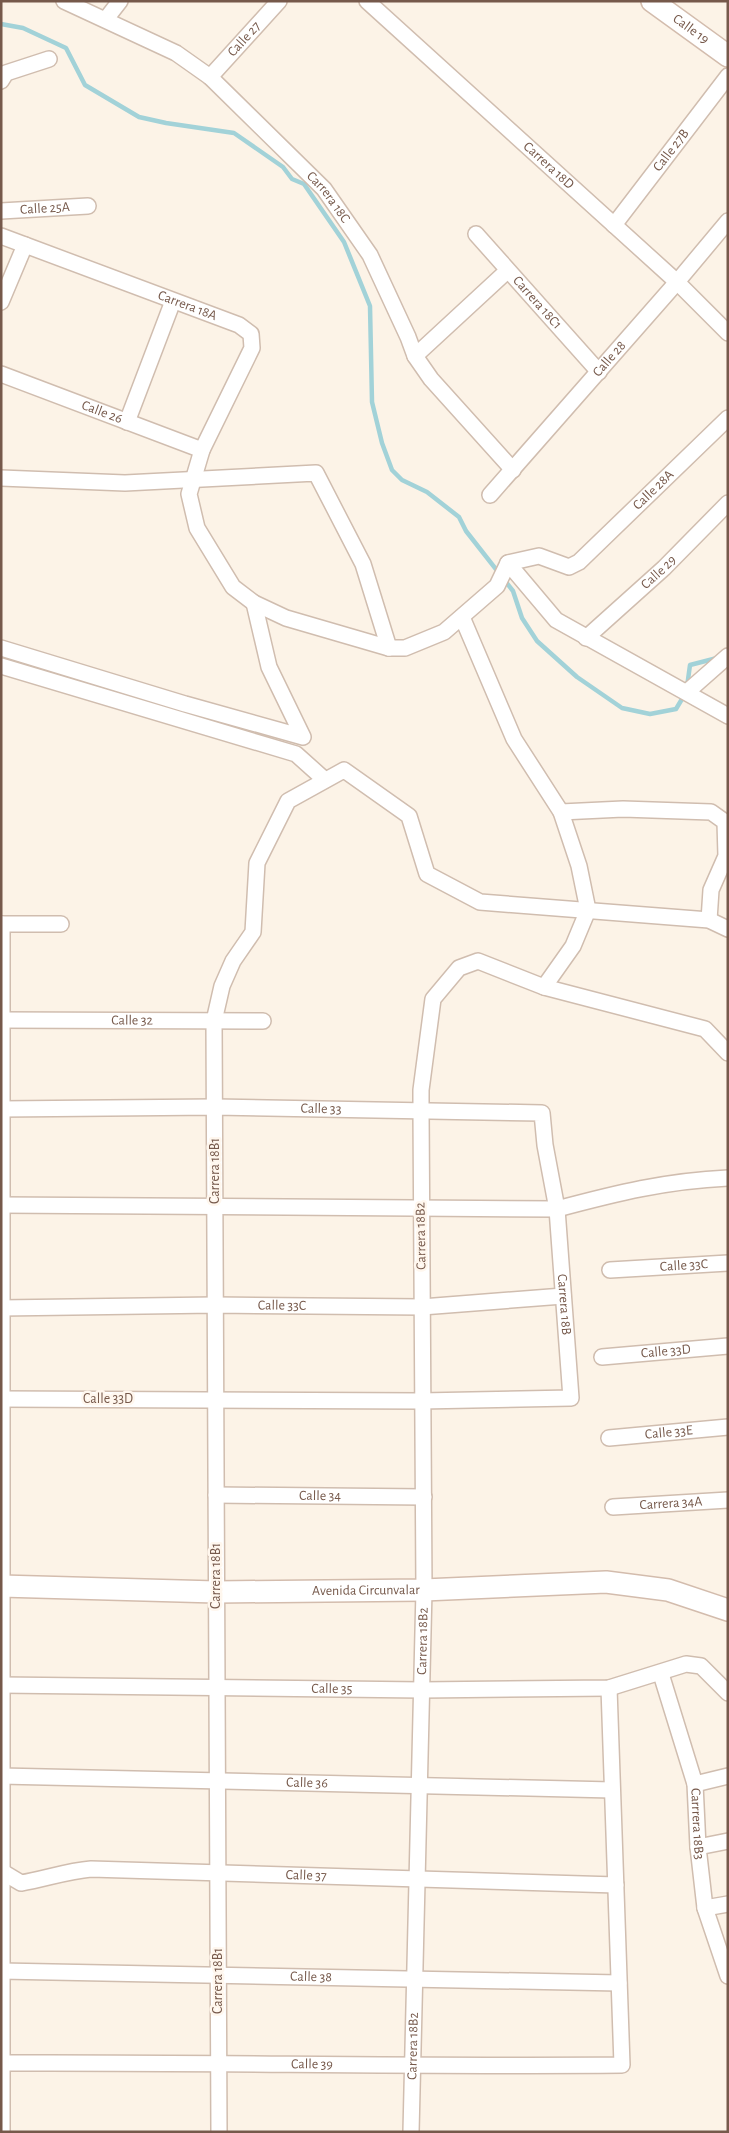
<svg xmlns="http://www.w3.org/2000/svg" width="729" height="2133" font-family="'Alegreya Sans',sans-serif">
  <style>
    .lines { fill: none; stroke-linecap: round; stroke-linejoin: round }
    .stream { stroke: #a2d2d8; stroke-width: 4.5 }
    .street-casing { stroke: #d0bdaf; stroke-width: 18 }
    .secondary-casing { stroke: #d3bcad; stroke-width: 24 }
    .street { stroke: #fff; stroke-width: 15 }
    .secondary { stroke: #fff; stroke-width: 21 }
    .labels { text-anchor: middle; dominant-baseline: central; stroke-width: 5; stroke-linejoin: round; paint-order: stroke }
    .street-label { font-size: 14px; fill: #76594b; stroke: #fff7ee }
  </style>
  <rect width="100%" height="100%" fill="#fcf3e7"/>
  <g class="lines">
    <path class="stream" d="M 1,24 L 23,28 L 66,48 L 85,85 L 139,117 L 166,123 L 234,133 L 283,167 L 292,179 L 304,184 L 344,242 L 370,306 L 372,402 L 382,443 L 392,470 L 402,480 L 427,492 L 459,517 L 466,531 L 513,591 L 522,618 L 537,641 L 577,677 L 622,708 L 650,714 L 676,709 L 685,694
      M 687,687 L 690,665 L 721,657"/>
    <defs>
      <g id="street">
        <path id="s1" d="M 64,1 L 176,53 L 210,77 L 324,189 L 370,255 L 408,337 L 415,356 L 431,379 L 513,470"/>
        <path id="s2" d="M 367,1 L 677,282 L 728,333"/>
        <path d="M 106,19 L 120,1"/>
        <path id="s3" d="M 210,77 L 279,1"/>
        <path d="M 1,81 L 6,73 L 49,59"/>
        <path id="s4" d="M 1,211 L 88,206"/>
        <path id="s5" d="M 614,225 L 728,76"/>
        <path id="s6" d="M 476,234 L 599,372"/>
        <path id="s7" d="M 1,236 L 239,325 L 251,334 L 252,348 L 202,450 L 189,494 L 197,528 L 233,587 L 254,603 L 286,618 L 389,648 L 405,648 L 444,632 L 497,586 L 508,563 L 539,556 L 569,567 L 579,562 L 728,418"/>
        <path d="M 1,302 L 25,245"/>
        <path d="M 415,356 L 507,271"/>
        <path id="s8" d="M 1,374 L 202,450"/>
        <path d="M 127,422 L 173,301"/>
        <path d="M 1,478 L 125,483 L 316,473 L 363,564 L 389,648"/>
        <path id="s9" d="M 490,495 L 677,282 L 728,221"/>
        <path d="M 508,563 L 556,620 L 728,716"/>
        <path id="s10" d="M 586,638 L 664,568 L 728,503"/>
        <path d="M 1,648 L 185,704 L 303,737 L 269,667 L 254,603"/>
        <path d="M 1,666 L 296,754 L 325,780"/>
        <path d="M 687,692 L 728,656"/>
        <path d="M 561,812 L 623,809 L 711,812 L 725,822 L 726,856 L 711,890 L 709,920"/>
        <path d="M 1,924 L 61,924"/>
        <path d="M 544,987 L 705,1029 L 728,1053"/>
        <path id="s11" d="M 1,1020 L 263,1021"/>
        <path id="s12" d="M 1,1109 L 215,1107 L 542,1113 L 545,1145 L 557,1209 L 571,1398 L 421,1401 L 1,1399"/>
        <path d="M 1,1205 L 557,1209 C 617,1193 665,1181 728,1178"/>
        <path id="s13" d="M 610,1270 L 728,1263"/>
        <path id="s14" d="M 1,1308 L 215,1305 L 422,1307 L 563,1296"/>
        <path id="s15" d="M 602,1357 L 728,1346"/>
        <path id="s16" d="M 609,1438 L 728,1427"/>
        <path id="s17" d="M 216,1495 L 424,1497"/>
        <path id="s18" d="M 613,1507 L 728,1500"/>
        <path id="s19" d="M 661,1674 L 695,1784 L 698,1847 L 705,1908 L 728,1976"/>
        <path id="s20" d="M 1,1685 L 422,1690 L 609,1688 L 686,1664 L 701,1666 L 728,1693"/>
        <path id="s21" d="M 1,1776 L 612,1790"/>
        <path d="M 695,1784 L 728,1776"/>
        <path d="M 698,1847 L 728,1841"/>
        <path id="s22" d="M 1,1871 L 21,1883 C 45,1879 67,1871 91,1869 L 616,1885"/>
        <path d="M 705,1908 L 728,1904"/>
        <path id="s23" d="M 1,1971 L 619,1983"/>
        <path id="s24" d="M 2,2063 C 209,2062 416,2067 622,2065 L 609,1688"/>
        <path d="M 2,2132 L 2,924"/>
        <path d="M 219,2132 L 214,1021 L 222,986 L 233,961 L 253,932 L 257,863 L 288,801 L 344,770 L 409,816 L 427,874 L 480,902 L 709,920 L 728,929"/>
        <path id="s25" d="M 411,2132 L 424,1590 L 421,1110 L 421,1090 L 433,999 L 459,968 L 478,961 L 544,987 L 573,946 L 588,910 L 579,866 L 561,812 L 514,739 L 462,617"/>
      </g>
      <g id="secondary">
        <path id="s26" d="M 652,1 L 728,56"/>
        <path id="s27" d="M 1,1586 L 216,1592 L 424,1590 L 606,1582 L 668,1590 L 728,1610"/>
      </g>
    </defs>
    <use href="#street" class="street-casing"/>
    <use href="#secondary" class="secondary-casing"/>
    <use href="#street" class="street"/>
    <use href="#secondary" class="secondary"/>
  </g>
  <g class="labels">
    <g class="street-label">
      <text stroke="none"><textPath href="#s26" startOffset="48">Calle 19</textPath></text>
      <text stroke="none"><textPath href="#s3" startOffset="51">Calle 27</textPath></text>
      <text stroke="none"><textPath href="#s5" startOffset="94">Calle 27B</textPath></text>
      <text stroke="none"><textPath href="#s2" startOffset="245">Carrera 18D</textPath></text>
      <text stroke="none"><textPath href="#s1" startOffset="334">Carrera 18C</textPath></text>
      <text stroke="none"><textPath href="#s4" startOffset="44">Calle 25A</textPath></text>
      <text stroke="none"><textPath href="#s6" startOffset="92">Carrera 18C1</textPath></text>
      <text stroke="none"><textPath href="#s7" startOffset="199">Carrera 18A</textPath></text>
      <text stroke="none"><textPath href="#s9" startOffset="181">Calle 28</textPath></text>
      <text stroke="none"><textPath href="#s8" startOffset="108">Calle 26</textPath></text>
      <text stroke="none"><textPath href="#s7" startOffset="1048">Calle 28A</textPath></text>
      <text stroke="none"><textPath href="#s10" startOffset="98">Calle 29</textPath></text>
      <text stroke="none"><textPath href="#s11" startOffset="131">Calle 32</textPath></text>
      <text stroke="none"><textPath href="#s12" startOffset="320">Calle 33</textPath></text>
      <text transform="translate(215 1171) rotate(-90)">Carrera 18B1</text>
      <text transform="translate(421 1236) rotate(-91)">Carrera 18B2</text>
      <text stroke="none"><textPath href="#s13" startOffset="74">Calle 33C</textPath></text>
      <text stroke="none"><textPath href="#s12" startOffset="734">Carrera 18B</textPath></text>
      <text stroke="none"><textPath href="#s14" startOffset="281">Calle 33C</textPath></text>
      <text stroke="none"><textPath href="#s15" startOffset="64">Calle 33D</textPath></text>
      <text x="108" y="1399">Calle 33D</text>
      <text stroke="none"><textPath href="#s16" startOffset="60">Calle 33E</textPath></text>
      <text stroke="none"><textPath href="#s17" startOffset="104">Calle 34</textPath></text>
      <text stroke="none"><textPath href="#s18" startOffset="58">Carrera 34A</textPath></text>
      <text transform="translate(216 1576) rotate(-90)">Carrera 18B1</text>
      <text stroke="none"><textPath href="#s27" startOffset="365">Avenida Circunvalar</textPath></text>
      <text stroke="none"><textPath href="#s25" startOffset="491">Carrera 18B2</textPath></text>
      <text stroke="none"><textPath href="#s20" startOffset="331">Calle 35</textPath></text>
      <text stroke="none"><textPath href="#s21" startOffset="306">Calle 36</textPath></text>
      <text stroke="none"><textPath href="#s19" startOffset="155">Carrrera 18B3</textPath></text>
      <text stroke="none"><textPath href="#s22" startOffset="310">Calle 37</textPath></text>
      <text stroke="none"><textPath href="#s23" startOffset="310">Calle 38</textPath></text>
      <text transform="translate(218 1981) rotate(-90)">Carrera 18B1</text>
      <text stroke="none"><textPath href="#s25" startOffset="86">Carrera 18B2</textPath></text>
      <text stroke="none"><textPath href="#s24" startOffset="310">Calle 39</textPath></text>
    </g>
  </g>
  <rect width="729" height="2133" fill="none" stroke="#76594b" stroke-width="5"/>
</svg>
